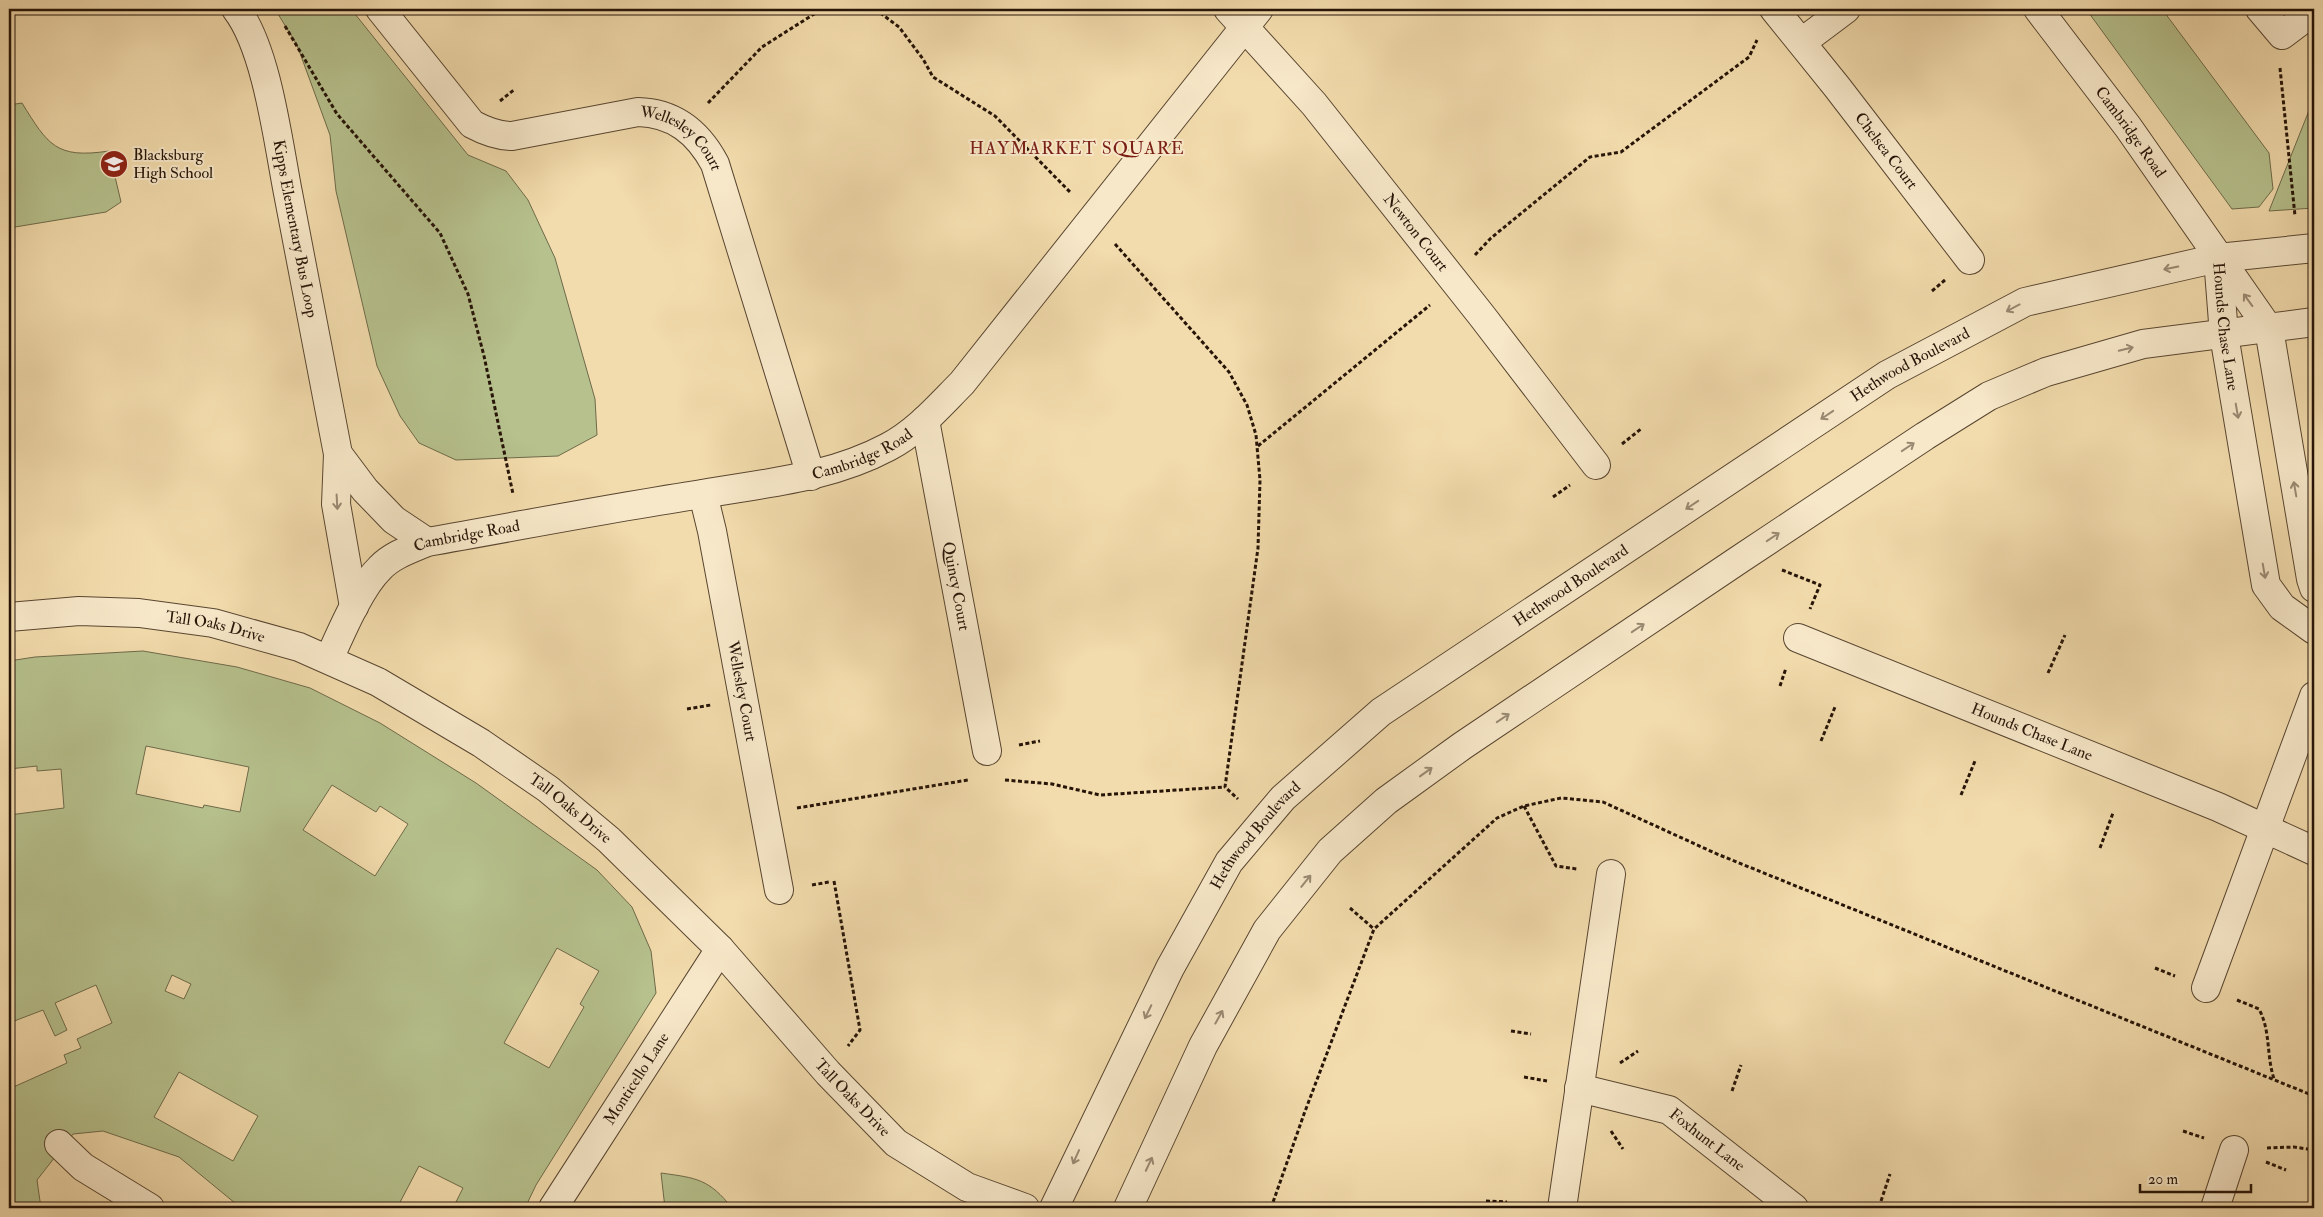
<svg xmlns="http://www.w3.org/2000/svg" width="2323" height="1217" font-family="'IM FELL Double Pica',serif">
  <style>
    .green { fill: #b6c18d; stroke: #6e6a4a; fill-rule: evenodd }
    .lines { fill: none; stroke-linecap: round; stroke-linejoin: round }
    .minor-casing { stroke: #594631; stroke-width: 30 }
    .path { stroke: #261408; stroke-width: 3; stroke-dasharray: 4 2.5; stroke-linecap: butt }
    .minor { stroke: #f7e8c9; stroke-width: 28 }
    .oneway { stroke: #998972 }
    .labels { text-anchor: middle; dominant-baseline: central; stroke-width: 4; stroke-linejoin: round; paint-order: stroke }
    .street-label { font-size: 16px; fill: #261408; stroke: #f7e8c9 }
    .poi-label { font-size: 16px; fill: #261408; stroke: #f7e8c9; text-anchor: start }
    .neighbourhood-label { font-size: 18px; letter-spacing: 1px; fill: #7a1f14; stroke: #f7e8c9 }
  </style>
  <rect width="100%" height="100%" fill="#f2dbac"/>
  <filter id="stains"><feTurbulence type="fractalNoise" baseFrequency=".004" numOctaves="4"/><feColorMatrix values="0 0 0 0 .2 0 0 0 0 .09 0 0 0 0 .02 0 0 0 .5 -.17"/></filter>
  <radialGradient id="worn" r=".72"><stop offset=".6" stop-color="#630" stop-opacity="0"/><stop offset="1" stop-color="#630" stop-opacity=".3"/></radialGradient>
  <path class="green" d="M 275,9 L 351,9 L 468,155 L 506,171 L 528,200 L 555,258 L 595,399 L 597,435 L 558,456 L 456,460 L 419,443 L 400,416 L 377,366 L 336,191 L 330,135 L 297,45 Z
    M 2086,9 L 2162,9 L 2269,153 L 2273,189 L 2259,207 L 2232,209 Z
    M 2314,98 L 2314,208 L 2269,211 Z
    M 22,103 C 48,145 56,159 109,151 L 121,202 L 106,212 L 9,228 L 9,105 Z
    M 143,651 L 237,667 L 310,688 L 380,723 L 476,783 L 597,870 L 632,907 L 651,951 L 656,993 L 536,1185 L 525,1208 L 453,1208 L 463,1188 L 419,1166 L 397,1208 L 241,1208 L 179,1157 L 103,1131 L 73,1134 L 37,1180 L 41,1208 L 9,1208 L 9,1104 L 14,1101 L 9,1089 L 67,1063 L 64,1055 L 81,1048 L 77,1039 L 112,1023 L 96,985 L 55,1003 L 67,1030 L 55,1036 L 43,1010 L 9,1023 L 9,815 L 64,808 L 61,769 L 37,771 L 37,766 L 9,769 L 9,661 L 35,657 ZM 146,746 L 249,767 L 240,812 L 204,805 L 203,808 L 136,794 ZM 332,785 L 376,812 L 380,806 L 408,824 L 375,876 L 303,830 ZM 557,948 L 599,971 L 580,1004 L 584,1007 L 549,1068 L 504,1043 ZM 172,975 L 191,984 L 184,999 L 165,991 ZM 179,1072 L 258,1116 L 233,1161 L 154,1117 Z
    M 661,1173 C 697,1178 709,1179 732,1208 L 665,1208 Z"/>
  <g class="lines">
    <defs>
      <g id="minor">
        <path id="s1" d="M 236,9 C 267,49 278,142 288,193 C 305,280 322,367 338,454 L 336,504 L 354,607"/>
        <path id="s2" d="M 380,9 L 472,124 C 485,131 497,136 512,136 L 638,112 C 674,113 698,132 715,164 L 811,476"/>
        <path id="s3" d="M 1228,9 L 1314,104 L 1482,316 L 1596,465"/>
        <path id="s4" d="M 1774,9 L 1837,87 L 1970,260"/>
        <path id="s5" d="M 2038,9 L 2128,127 L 2269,329 L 2311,579 L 2314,588"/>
        <path d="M 2260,9 L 2282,35 L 2314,11"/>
        <path d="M 1802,42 L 1846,9"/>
        <path id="s6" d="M 2218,258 L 2224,335 L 2266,585 L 2282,607 L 2314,630"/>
        <path id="s7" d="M 925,420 L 987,751"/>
        <path d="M 338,454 L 365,490 L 394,520 L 427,542"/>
        <path id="s8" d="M 703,494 L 712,531 L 779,890"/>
        <path id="s9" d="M 9,617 L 79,611 L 139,613 L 213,623 L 299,647 L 378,682 L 481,743 L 548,789 L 609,840 L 720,949 L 828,1073 L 896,1143 L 967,1187 L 1025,1208"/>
        <path id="s10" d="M 1798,638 L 2218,807 L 2314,851"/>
        <path id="s11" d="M 329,659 C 341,633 360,587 380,568 C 392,555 411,549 427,542 C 519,526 610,508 702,494 C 766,483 830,478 888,447 C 917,432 939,406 962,383 L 1259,9"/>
        <path d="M 2206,988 L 2314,696"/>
        <path id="s12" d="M 1579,1088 L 1669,1110 L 1794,1208"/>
        <path d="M 59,1144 L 83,1167 L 150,1208"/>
        <path id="s13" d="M 553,1208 L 720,949"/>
        <path id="s14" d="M 1054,1208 L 1170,968 L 1229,862 L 1283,798 L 1381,712 L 1887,375 L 2025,302 L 2218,258 L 2314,248"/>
        <path d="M 1128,1208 L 1203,1046 L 1267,930 L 1330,851 L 1386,801 L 1462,746 L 1740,559 L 1925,436 L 1989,396 L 2046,372 L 2143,344 L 2314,322"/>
        <path d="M 1562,1208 L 1611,874"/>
        <path d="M 2215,1208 L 2234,1150"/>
      </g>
    </defs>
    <use href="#minor" class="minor-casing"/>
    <path class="path" d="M 875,9 L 899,27 L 923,59 L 933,77 L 995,116 L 1070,192
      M 285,26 L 337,114 L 440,233 L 468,294 L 484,356 L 513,494
      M 2280,68 L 2295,216
      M 500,101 L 515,89
      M 708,103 L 762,47 L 822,9
      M 1115,244 L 1229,372 L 1247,405 L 1256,435 L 1260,480 L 1258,548 L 1225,787 L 1238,799
      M 1475,255 L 1491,238 L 1590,157 L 1621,152 L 1749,57 L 1757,40
      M 1932,291 L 1945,280
      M 1622,444 L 1641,429
      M 1258,446 L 1430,305
      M 1553,497 L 1570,485
      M 1782,570 L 1820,585 L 1810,609
      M 2048,673 L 2065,635
      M 1780,686 L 1786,668
      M 687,709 L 711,705
      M 1821,741 L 1835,707
      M 1019,745 L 1040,741
      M 1005,780 L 1052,784 L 1100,795 L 1225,787
      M 1961,795 L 1975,761
      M 1524,806 L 1556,866 L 1577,869
      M 797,808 L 968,780
      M 2100,848 L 2113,813
      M 834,881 L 860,1030 L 848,1046
      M 812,885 L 829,882
      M 1350,908 L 1374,929
      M 2155,968 L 2175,976
      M 2237,1000 L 2259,1009 C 2271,1032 2266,1054 2274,1079
      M 1511,1031 L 1531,1034
      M 1620,1063 L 1638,1051
      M 1524,1077 L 1547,1081
      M 1732,1091 L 1741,1065
      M 1611,1131 L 1623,1149
      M 2183,1131 L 2204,1138
      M 2267,1148 L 2294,1147 L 2314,1150
      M 2266,1162 L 2286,1170
      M 1486,1201 L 1507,1202
      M 1881,1201 L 1890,1174
      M 1271,1208 L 1304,1114 L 1374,929 L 1497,818 L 1524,806 L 1561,798 L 1603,802 L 1717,854 L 2314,1096"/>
    <use href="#minor" class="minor"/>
  </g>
  <defs><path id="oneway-shaft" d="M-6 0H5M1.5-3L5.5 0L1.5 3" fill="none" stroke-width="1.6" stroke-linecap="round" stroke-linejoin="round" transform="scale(1.25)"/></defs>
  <g class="oneway">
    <use href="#oneway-shaft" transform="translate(2171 268) rotate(168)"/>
    <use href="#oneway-shaft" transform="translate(2248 300) rotate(-126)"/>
    <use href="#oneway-shaft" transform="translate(2013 308) rotate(152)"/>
    <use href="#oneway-shaft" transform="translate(2126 349) rotate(-14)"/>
    <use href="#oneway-shaft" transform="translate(2237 411) rotate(80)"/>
    <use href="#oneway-shaft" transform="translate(1827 415) rotate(146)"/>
    <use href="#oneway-shaft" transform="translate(1908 447) rotate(-34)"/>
    <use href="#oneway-shaft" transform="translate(2295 489) rotate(-100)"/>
    <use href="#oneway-shaft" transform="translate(337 502) rotate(87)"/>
    <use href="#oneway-shaft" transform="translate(1692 505) rotate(146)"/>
    <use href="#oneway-shaft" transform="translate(1773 537) rotate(-34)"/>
    <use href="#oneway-shaft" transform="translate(2264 571) rotate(80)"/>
    <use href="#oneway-shaft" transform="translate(1638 628) rotate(-34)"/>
    <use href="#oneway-shaft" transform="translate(1503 718) rotate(-34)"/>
    <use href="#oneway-shaft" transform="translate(1426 772) rotate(-36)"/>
    <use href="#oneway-shaft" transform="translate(1306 881) rotate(-51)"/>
    <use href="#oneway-shaft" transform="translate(1148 1012) rotate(116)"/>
    <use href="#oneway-shaft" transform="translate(1219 1017) rotate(-61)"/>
    <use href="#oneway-shaft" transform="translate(1076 1157) rotate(114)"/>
    <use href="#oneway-shaft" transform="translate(1149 1164) rotate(-65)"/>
  </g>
  <defs>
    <symbol id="school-disc" viewBox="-11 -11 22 22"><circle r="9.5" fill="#8f2418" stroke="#f7e8c9"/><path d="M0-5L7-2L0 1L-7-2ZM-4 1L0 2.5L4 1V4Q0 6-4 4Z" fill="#fff"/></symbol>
  </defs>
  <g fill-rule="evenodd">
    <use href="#school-disc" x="98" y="148" width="32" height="32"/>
  </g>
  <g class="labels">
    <g class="street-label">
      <text stroke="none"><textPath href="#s5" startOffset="154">Cambridge Road</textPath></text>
      <text stroke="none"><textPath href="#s2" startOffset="371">Wellesley Court</textPath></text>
      <text stroke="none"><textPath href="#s4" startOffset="181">Chelsea Court</textPath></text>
      <text stroke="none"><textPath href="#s1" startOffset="229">Kipps Elementary Bus Loop</textPath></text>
      <text stroke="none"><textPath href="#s3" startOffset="292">Newton Court</textPath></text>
      <text stroke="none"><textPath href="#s6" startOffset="69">Hounds Chase Lane</textPath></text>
      <text stroke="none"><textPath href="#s14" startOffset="1235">Hethwood Boulevard</textPath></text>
      <text stroke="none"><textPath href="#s11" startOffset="604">Cambridge Road</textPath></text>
      <text stroke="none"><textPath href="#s11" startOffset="199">Cambridge Road</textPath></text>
      <text stroke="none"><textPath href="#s14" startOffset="830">Hethwood Boulevard</textPath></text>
      <text stroke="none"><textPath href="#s7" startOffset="169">Quincy Court</textPath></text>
      <text stroke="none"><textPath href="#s9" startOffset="208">Tall Oaks Drive</textPath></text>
      <text stroke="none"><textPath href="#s8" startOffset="201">Wellesley Court</textPath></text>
      <text stroke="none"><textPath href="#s10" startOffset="252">Hounds Chase Lane</textPath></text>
      <text stroke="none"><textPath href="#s9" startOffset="611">Tall Oaks Drive</textPath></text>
      <text stroke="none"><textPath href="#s14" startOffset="425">Hethwood Boulevard</textPath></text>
      <text stroke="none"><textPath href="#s13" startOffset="154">Monticello Lane</textPath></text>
      <text stroke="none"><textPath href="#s9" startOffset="1016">Tall Oaks Drive</textPath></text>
      <text stroke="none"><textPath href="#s12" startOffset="141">Foxhunt Lane</textPath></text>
    </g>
    <g class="poi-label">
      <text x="133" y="155">Blacksburg<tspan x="133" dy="18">High School</tspan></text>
    </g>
    <g class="neighbourhood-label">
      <text x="1077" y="148">HAYMARKET SQUARE</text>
    </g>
  </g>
  <rect width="2323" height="1217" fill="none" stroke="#f2dbac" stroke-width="30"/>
  <rect x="10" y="10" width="2303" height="1197" fill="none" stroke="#261408" stroke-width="2.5"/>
  <rect x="15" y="15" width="2293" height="1187" fill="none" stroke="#261408"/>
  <path d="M2140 1184v8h111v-8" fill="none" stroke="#261408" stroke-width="2.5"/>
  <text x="2148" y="1184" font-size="15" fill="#261408" stroke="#f7e8c9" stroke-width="4" paint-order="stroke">20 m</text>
  <rect width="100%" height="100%" filter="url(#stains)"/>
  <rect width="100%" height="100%" fill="url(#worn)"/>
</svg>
